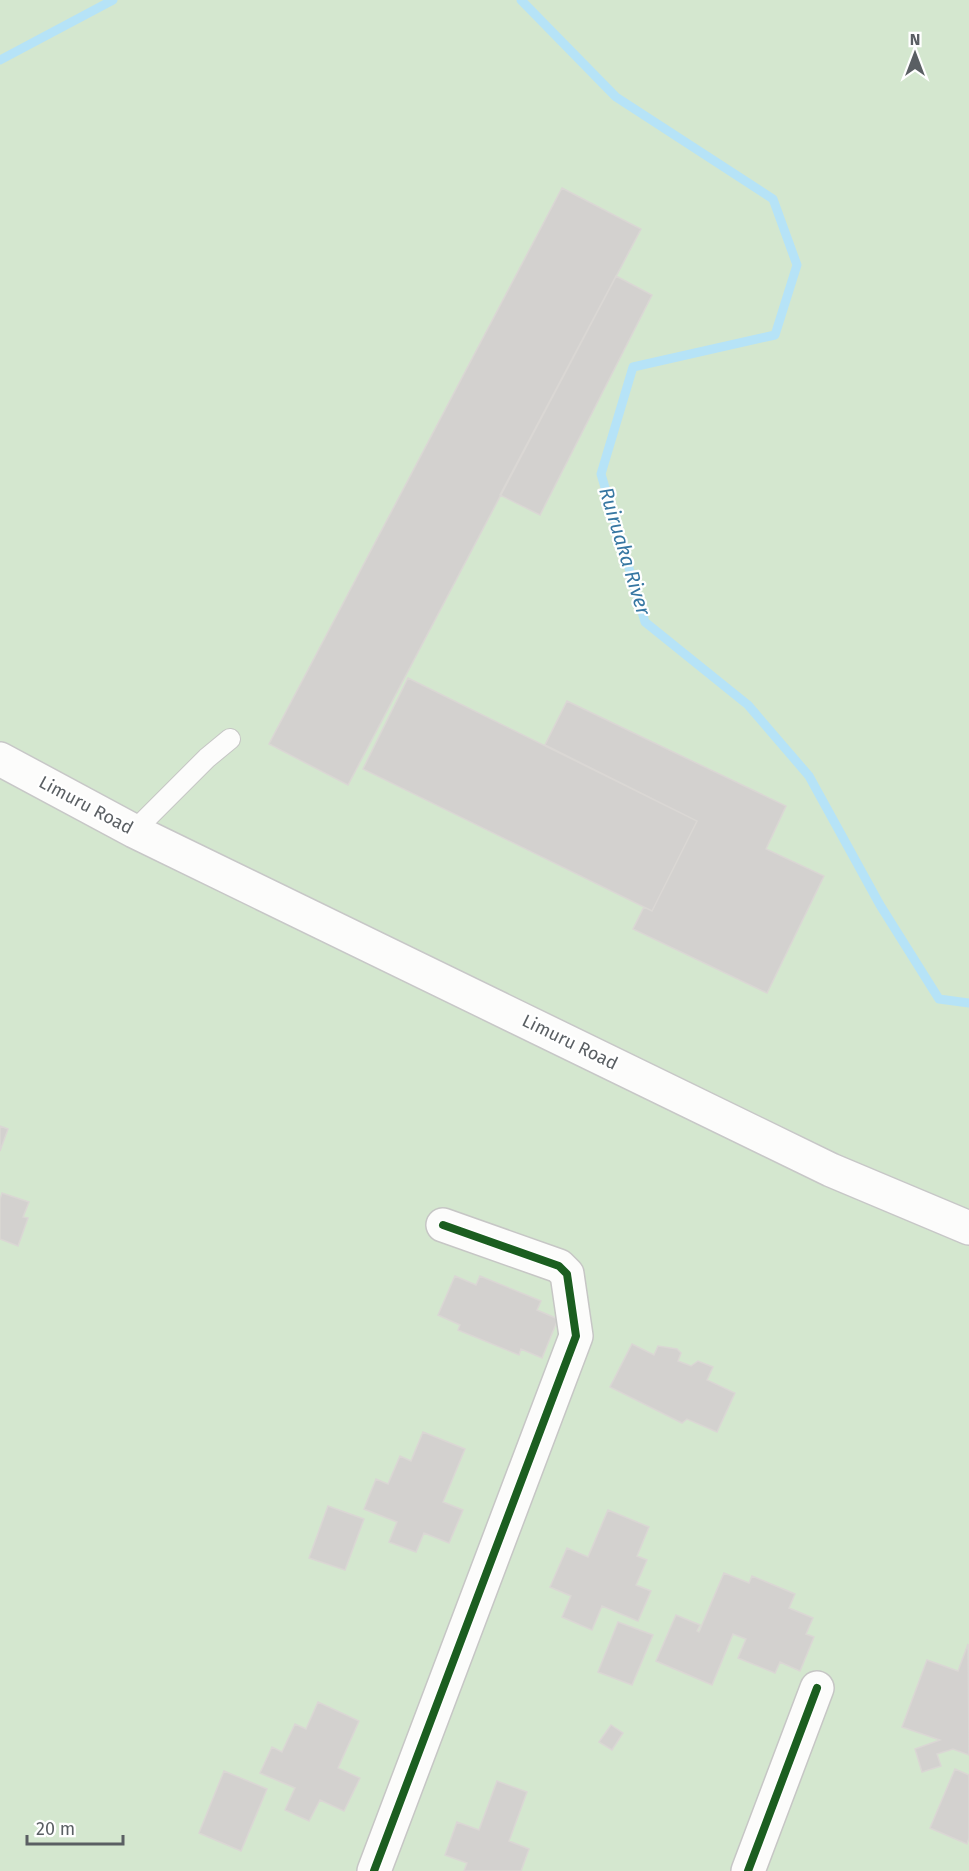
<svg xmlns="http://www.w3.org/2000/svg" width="969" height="1871" font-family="'Fira Sans',sans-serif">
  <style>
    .green { fill: #d4e7cf }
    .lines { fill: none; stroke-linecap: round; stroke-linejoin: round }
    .stream { stroke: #b6e3f7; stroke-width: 9 }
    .building { fill: #d3d1cf; stroke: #dad7d4; stroke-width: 1.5 }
    .service-casing { stroke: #c6c6c5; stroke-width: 22 }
    .minor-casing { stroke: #c6c6c5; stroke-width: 36 }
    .secondary-casing { stroke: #c7c7c7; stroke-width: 36 }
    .service { stroke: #fcfcfb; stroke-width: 20 }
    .minor { stroke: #fcfcfb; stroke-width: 33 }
    .secondary { stroke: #fcfcfb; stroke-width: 33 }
    .cycleway-casing { stroke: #fff; stroke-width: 11 }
    .cycleway { stroke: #1b5e20; stroke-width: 8 }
    .labels { text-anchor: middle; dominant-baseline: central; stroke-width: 4.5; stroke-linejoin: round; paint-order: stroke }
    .street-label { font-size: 18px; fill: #5a5f63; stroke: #fff }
    .water-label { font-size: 20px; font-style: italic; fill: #3777a2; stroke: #fff }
  </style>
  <rect width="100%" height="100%" fill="#ebe9e5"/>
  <path class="green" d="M 0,0 L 969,0 L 969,1871 L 0,1871 Z"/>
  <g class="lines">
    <path class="stream" d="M 521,0 L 616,97 L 773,199 L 797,265 L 775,335 L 633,367 L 601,474 L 645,622 L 748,705 L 809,776 L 880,905 L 939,999 L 969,1003
      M 0,60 L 113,0"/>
  </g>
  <path class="building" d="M 562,188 L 641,229 L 348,785 L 269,744 Z
    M 616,276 L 652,295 L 540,515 L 500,495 Z
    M 408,678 L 697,821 L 652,911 L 363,769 Z
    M 567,701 L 786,806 L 766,849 L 824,876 L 767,993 L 633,929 L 644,907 L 652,911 L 697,821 L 545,745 Z
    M 0,1126 L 8,1129 L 0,1151 Z
    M 2,1193 L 29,1202 L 23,1217 L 28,1218 L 18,1246 L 0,1239 L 0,1199 Z
    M 455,1276 L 476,1285 L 480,1276 L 541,1301 L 537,1310 L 558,1319 L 542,1358 L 521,1349 L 519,1355 L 458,1330 L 460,1325 L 438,1315 Z
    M 632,1344 L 654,1355 L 658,1346 L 677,1349 L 681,1353 L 678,1361 L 691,1366 L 698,1361 L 713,1367 L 707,1380 L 735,1393 L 717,1432 L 687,1419 L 682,1423 L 610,1387 Z
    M 423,1432 L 465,1449 L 443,1502 L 463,1510 L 449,1543 L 424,1533 L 416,1552 L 389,1542 L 397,1522 L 364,1509 L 376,1479 L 388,1484 L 400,1456 L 411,1461 Z
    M 328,1506 L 364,1519 L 345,1570 L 309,1558 Z
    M 608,1510 L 649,1527 L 637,1556 L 647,1560 L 636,1585 L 651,1591 L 638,1621 L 602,1606 L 592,1630 L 562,1617 L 571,1596 L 550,1587 L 567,1548 L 588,1557 Z
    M 724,1573 L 749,1583 L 752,1576 L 795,1594 L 789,1608 L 813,1618 L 806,1634 L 814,1637 L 800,1671 L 780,1662 L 775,1673 L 738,1658 L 746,1639 L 733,1634 L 712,1685 L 656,1661 L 676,1615 L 700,1625 L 697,1631 L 699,1632 Z
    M 618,1622 L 653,1635 L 632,1685 L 598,1672 Z
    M 968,1644 L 969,1755 L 953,1749 L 937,1754 L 941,1766 L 922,1772 L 915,1749 L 940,1740 L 902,1727 L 927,1660 L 958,1671 Z
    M 318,1702 L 359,1721 L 338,1768 L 360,1778 L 344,1811 L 320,1800 L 309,1821 L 285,1810 L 295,1788 L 260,1773 L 272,1747 L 282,1752 L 295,1724 L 306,1729 Z
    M 611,1725 L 623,1733 L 612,1750 L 599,1742 Z
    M 955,1769 L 969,1775 L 969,1838 L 967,1844 L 930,1828 Z
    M 224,1771 L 267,1789 L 241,1851 L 199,1833 Z
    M 497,1781 L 527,1792 L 509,1841 L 529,1849 L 521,1871 L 464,1871 L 467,1863 L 445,1855 L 457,1822 L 479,1830 Z"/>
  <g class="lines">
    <defs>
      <path id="service" d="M 134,831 L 207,758 L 230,739"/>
      <path id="minor" d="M 374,1871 L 576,1336 L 567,1274 L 559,1266 L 443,1225
        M 748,1871 L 817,1688"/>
      <path id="secondary" d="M 0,759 L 134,831 L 831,1170 L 969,1228"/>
    </defs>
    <use href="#service" class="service-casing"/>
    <use href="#minor" class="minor-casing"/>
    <use href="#secondary" class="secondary-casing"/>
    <use href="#service" class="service"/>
    <use href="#minor" class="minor"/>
    <use href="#secondary" class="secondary"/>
    <defs>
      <path id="cycleway" d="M 374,1871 L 576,1336 L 567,1274 L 559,1266 L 443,1225
        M 748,1871 L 817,1688"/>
    </defs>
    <use href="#cycleway" class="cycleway-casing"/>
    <use href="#cycleway" class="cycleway"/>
  </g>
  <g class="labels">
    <g class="street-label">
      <text transform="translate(86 805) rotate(28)">Limuru Road</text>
      <text transform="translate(570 1042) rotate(26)">Limuru Road</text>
    </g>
    <g class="water-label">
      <text transform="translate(625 551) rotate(73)">Ruiruaka River</text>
    </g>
  </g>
  <g transform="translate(915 54)" stroke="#ffffff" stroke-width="4.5" paint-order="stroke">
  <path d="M0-4.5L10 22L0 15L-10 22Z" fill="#5a5f63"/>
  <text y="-9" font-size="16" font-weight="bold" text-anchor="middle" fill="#5a5f63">N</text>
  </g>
  <path d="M27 1835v9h96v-9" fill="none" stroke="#5a5f63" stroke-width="3"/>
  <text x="36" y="1835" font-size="18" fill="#5a5f63" stroke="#ffffff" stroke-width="4.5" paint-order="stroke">20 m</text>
</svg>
